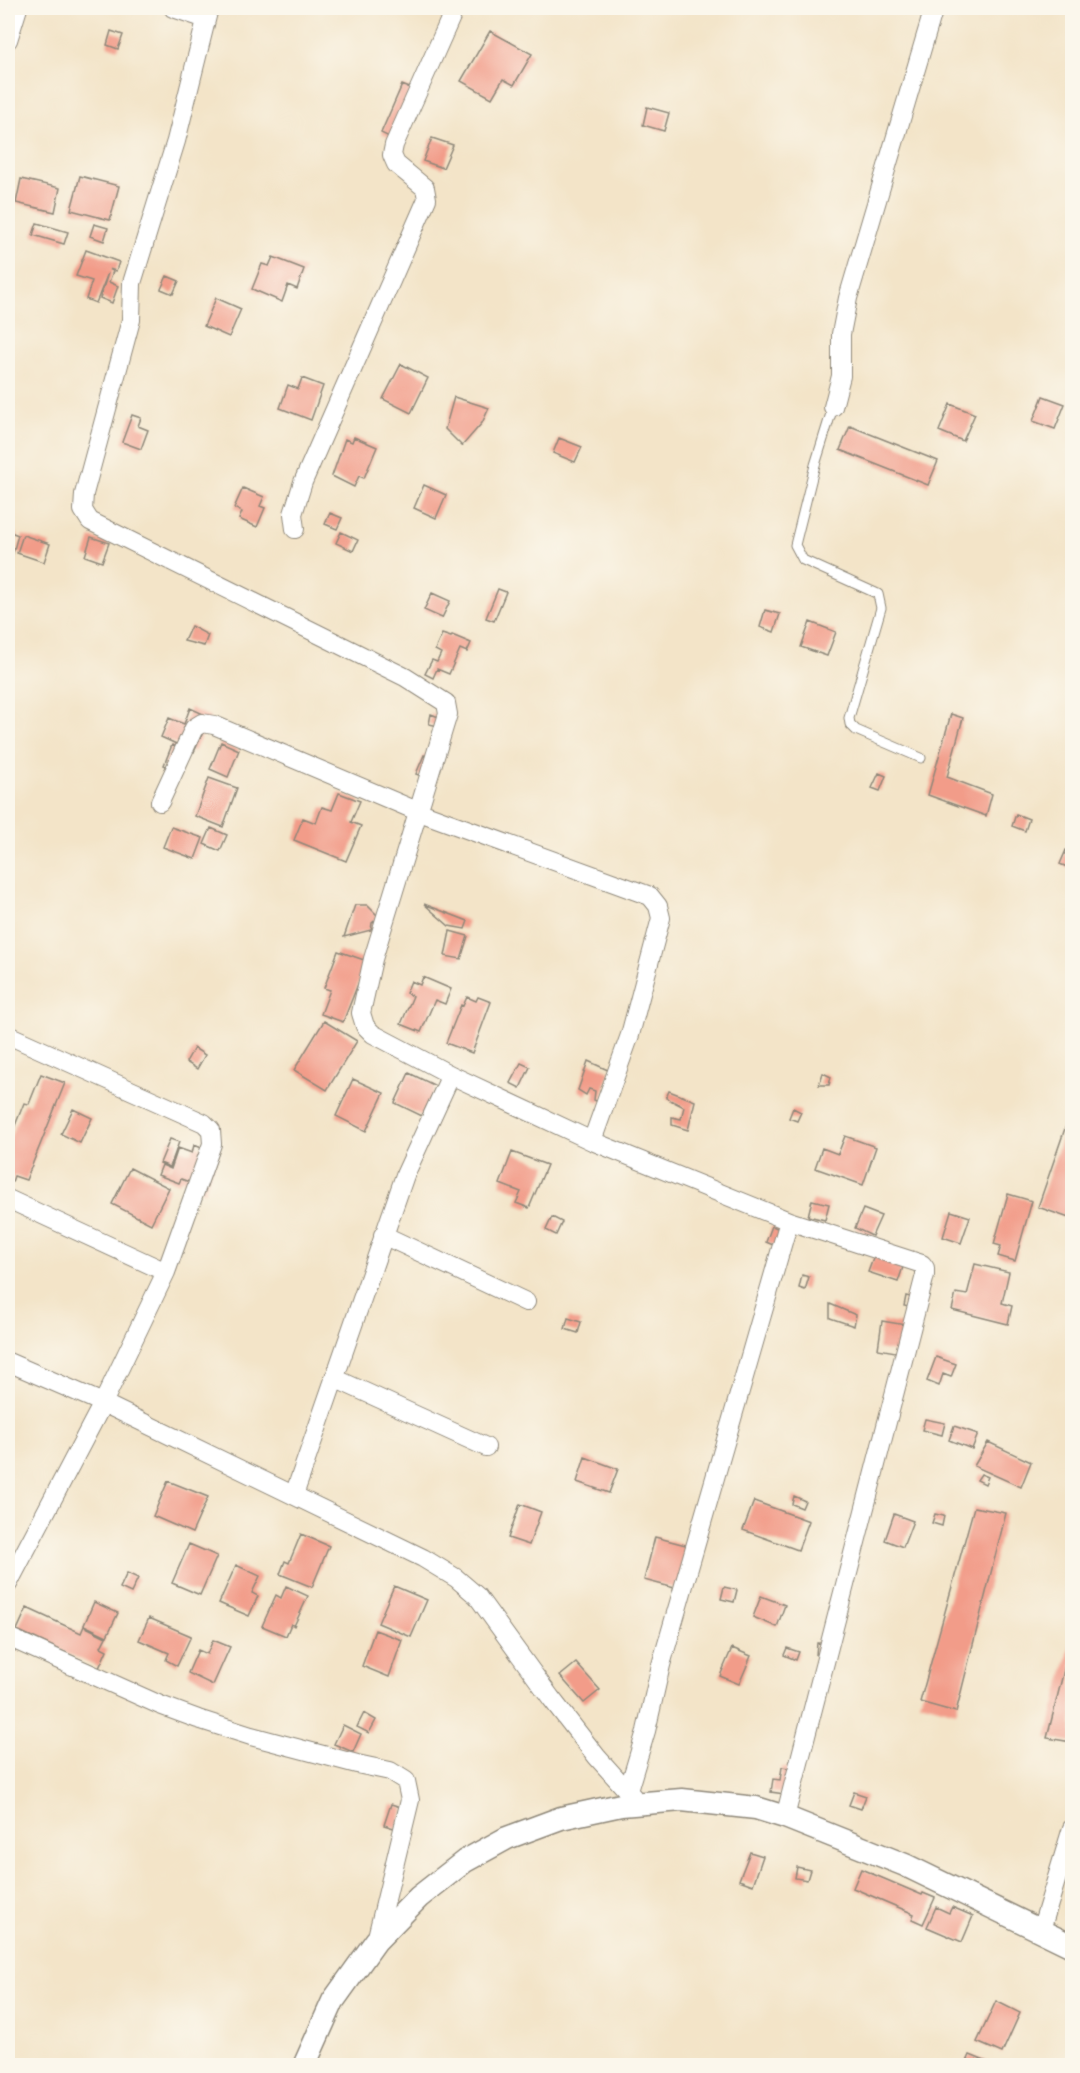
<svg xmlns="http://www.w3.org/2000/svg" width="1080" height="2073" font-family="'Libre Caslon Text',serif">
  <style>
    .building { fill: #f29c89 }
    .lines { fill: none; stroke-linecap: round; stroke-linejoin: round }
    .service-casing { stroke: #8f887a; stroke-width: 11 }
    .minor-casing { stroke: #8f887a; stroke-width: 20 }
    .tertiary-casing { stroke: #8f887a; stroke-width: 25 }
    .service { stroke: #fff; stroke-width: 9 }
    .minor { stroke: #fff; stroke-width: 18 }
    .tertiary { stroke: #fff; stroke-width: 22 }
  </style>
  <rect width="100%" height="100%" fill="#fbf7ec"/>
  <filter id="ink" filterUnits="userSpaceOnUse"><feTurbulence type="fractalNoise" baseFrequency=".0167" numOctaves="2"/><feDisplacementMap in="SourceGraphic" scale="12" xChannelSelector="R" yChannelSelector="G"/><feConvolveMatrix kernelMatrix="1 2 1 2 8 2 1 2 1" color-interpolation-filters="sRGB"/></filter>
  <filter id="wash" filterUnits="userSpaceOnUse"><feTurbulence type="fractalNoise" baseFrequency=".008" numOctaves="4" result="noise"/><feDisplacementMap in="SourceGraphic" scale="24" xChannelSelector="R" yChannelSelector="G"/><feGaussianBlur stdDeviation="1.35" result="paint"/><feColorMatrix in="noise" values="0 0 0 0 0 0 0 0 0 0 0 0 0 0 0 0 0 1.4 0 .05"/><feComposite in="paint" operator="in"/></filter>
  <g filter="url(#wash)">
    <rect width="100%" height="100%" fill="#f3e4c8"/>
    <g id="blocks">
      <path class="building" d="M 707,8 L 724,8 L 723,13 Z
        M 111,31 L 123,35 L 118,49 L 107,45 Z
        M 490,31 L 532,54 L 514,85 L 503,79 L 492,98 L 461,81 Z
        M 402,85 L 412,89 L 391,138 L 381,133 Z
        M 647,107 L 669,113 L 664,131 L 643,125 Z
        M 432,138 L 453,145 L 443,168 L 423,161 Z
        M 80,176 L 119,186 L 110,220 L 71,210 Z
        M 21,179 L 60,188 L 55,212 L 16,203 Z
        M 37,223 L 68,232 L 64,244 L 33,235 Z
        M 94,224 L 108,228 L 104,241 L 90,236 Z
        M 86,250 L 119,262 L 116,271 L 109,269 L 113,271 L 109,282 L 118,286 L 112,303 L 100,298 L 108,273 L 96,303 L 86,299 L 92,281 L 76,276 Z
        M 273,257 L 304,269 L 297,289 L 288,285 L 282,302 L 252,289 L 262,264 L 269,266 Z
        M 167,276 L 179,281 L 173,294 L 161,289 Z
        M 216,298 L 241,309 L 229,337 L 204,326 Z
        M 401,364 L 428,378 L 411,413 L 383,399 Z
        M 302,378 L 323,386 L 311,420 L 280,408 L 288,385 L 298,389 Z
        M 1043,396 L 1065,404 L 1055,429 L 1033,421 Z
        M 454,397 L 489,408 L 482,423 L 462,446 L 445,429 Z
        M 950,404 L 975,414 L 963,441 L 939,431 Z
        M 132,415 L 141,418 L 138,426 L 148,430 L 141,449 L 122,442 Z
        M 850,426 L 938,461 L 928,485 L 840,450 Z
        M 354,437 L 377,447 L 364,478 L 359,476 L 354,487 L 332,476 L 345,439 L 352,442 Z
        M 559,438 L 582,447 L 575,462 L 553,453 Z
        M 424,485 L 446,495 L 436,518 L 414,508 Z
        M 243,488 L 264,497 L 260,506 L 265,508 L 257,527 L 239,519 L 242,512 L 234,508 Z
        M 330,513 L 342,518 L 337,529 L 325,524 Z
        M 8,531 L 18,535 L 11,560 L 8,559 Z
        M 341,532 L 358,540 L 353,551 L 336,543 Z
        M 23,535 L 50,544 L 44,562 L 17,553 Z
        M 91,537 L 109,543 L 102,562 L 85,556 Z
        M 498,589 L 506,592 L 494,621 L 486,618 Z
        M 432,593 L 450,601 L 442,618 L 424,610 Z
        M 765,610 L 780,614 L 774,632 L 760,627 Z
        M 810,622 L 836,632 L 827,656 L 801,647 Z
        M 191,626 L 208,635 L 204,646 L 184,641 Z
        M 442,634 L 451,637 L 452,635 L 471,643 L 467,652 L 460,649 L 449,674 L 437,669 L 433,678 L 425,674 L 432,660 L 437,662 L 441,653 L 435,650 Z
        M 190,708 L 210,717 L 194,752 L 161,737 L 169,718 L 184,724 Z
        M 431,714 L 441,718 L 438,726 L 429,724 Z
        M 951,714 L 963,718 L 947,777 L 992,794 L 986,816 L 928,795 Z
        M 221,742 L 239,750 L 228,777 L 210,769 Z
        M 172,745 L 187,751 L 180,771 L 164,765 Z
        M 424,755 L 438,761 L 430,779 L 416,774 Z
        M 879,773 L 886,776 L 880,791 L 872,788 Z
        M 209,778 L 237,788 L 223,827 L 195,816 Z
        M 339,793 L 360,801 L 351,822 L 361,826 L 346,861 L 294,840 L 303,818 L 316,823 L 322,807 L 332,810 Z
        M 1016,814 L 1029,819 L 1025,831 L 1012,826 Z
        M 171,827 L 203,838 L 195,859 L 163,847 Z
        M 211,828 L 227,835 L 220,851 L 204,844 Z
        M 1066,850 L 1072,853 L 1072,869 L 1060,864 Z
        M 424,904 L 468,921 L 465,929 L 449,926 Z
        M 355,905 L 367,905 L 379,917 L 372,923 L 371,930 L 344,937 Z
        M 450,931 L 468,936 L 461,959 L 445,956 Z
        M 338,951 L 367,961 L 343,1022 L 321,1014 L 330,990 L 324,988 Z
        M 423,977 L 451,989 L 445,1004 L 435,1000 L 421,1032 L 401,1024 L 413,996 L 406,993 L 411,981 L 420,985 Z
        M 467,997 L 476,1001 L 478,997 L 491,1002 L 472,1053 L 446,1043 L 461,1005 L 463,1006 Z
        M 324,1021 L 357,1041 L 327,1090 L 294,1070 Z
        M 194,1048 L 205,1055 L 197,1069 L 186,1062 Z
        M 588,1061 L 610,1071 L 600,1103 L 594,1100 L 595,1091 L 589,1089 L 586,1095 L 578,1090 Z
        M 521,1063 L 530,1067 L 520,1088 L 510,1083 Z
        M 409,1073 L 436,1086 L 422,1116 L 395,1103 Z
        M 823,1073 L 831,1077 L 829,1085 L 819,1085 Z
        M 41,1074 L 65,1083 L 26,1180 L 14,1176 L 12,1182 L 8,1180 L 8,1143 L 24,1103 L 29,1104 Z
        M 353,1079 L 384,1093 L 366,1131 L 336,1116 Z
        M 669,1091 L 695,1101 L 688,1130 L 672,1125 L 672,1117 L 681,1119 L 684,1107 L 666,1098 Z
        M 793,1108 L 801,1112 L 797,1121 L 789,1118 Z
        M 1072,1108 L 1072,1209 L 1069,1218 L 1038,1207 Z
        M 73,1109 L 92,1118 L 80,1143 L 61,1134 Z
        M 845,1136 L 876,1147 L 863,1185 L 815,1168 L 822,1148 L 838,1154 Z
        M 170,1139 L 179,1142 L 170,1167 L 160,1163 Z
        M 194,1145 L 218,1154 L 204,1193 L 192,1183 L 181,1179 L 179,1183 L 158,1175 L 162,1165 L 171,1169 L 178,1148 L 192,1153 Z
        M 512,1152 L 547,1165 L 529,1208 L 516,1203 L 521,1192 L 500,1184 Z
        M 130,1168 L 169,1188 L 151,1224 L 112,1204 Z
        M 1008,1194 L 1032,1201 L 1015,1261 L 998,1256 L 1001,1246 L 994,1244 Z
        M 812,1200 L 829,1204 L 825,1220 L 808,1216 Z
        M 863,1209 L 881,1216 L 872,1236 L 855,1228 Z
        M 951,1211 L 970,1217 L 961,1243 L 943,1237 Z
        M 552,1217 L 562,1222 L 556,1235 L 546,1230 Z
        M 772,1226 L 785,1231 L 778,1247 L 766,1242 Z
        M 874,1256 L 903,1267 L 898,1282 L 868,1272 Z
        M 975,1264 L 1009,1272 L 1002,1303 L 1012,1306 L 1008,1324 L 952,1310 L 956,1293 L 967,1295 Z
        M 802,1275 L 809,1277 L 805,1290 L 799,1288 Z
        M 906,1296 L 925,1300 L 923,1310 L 904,1306 Z
        M 830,1304 L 856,1315 L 854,1326 L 830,1318 Z
        M 568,1318 L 581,1322 L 578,1333 L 565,1329 Z
        M 882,1321 L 906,1325 L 901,1353 L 878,1349 Z
        M 936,1357 L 956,1364 L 951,1377 L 943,1374 L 939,1386 L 927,1381 Z
        M 925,1419 L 945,1423 L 942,1435 L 922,1430 Z
        M 954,1426 L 978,1434 L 972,1449 L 949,1440 Z
        M 988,1442 L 1031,1462 L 1021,1487 L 974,1466 Z
        M 585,1457 L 618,1469 L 609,1493 L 577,1482 Z
        M 981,1474 L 988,1477 L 985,1484 L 977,1480 Z
        M 168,1481 L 208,1497 L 192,1533 L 153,1516 Z
        M 794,1496 L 805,1501 L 802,1508 L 792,1504 Z
        M 754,1501 L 809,1521 L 798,1550 L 743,1530 Z
        M 520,1504 L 541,1512 L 529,1545 L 508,1538 Z
        M 974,1507 L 1006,1513 L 956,1712 L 920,1702 Z
        M 894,1514 L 913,1521 L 903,1547 L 885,1540 Z
        M 935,1514 L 944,1516 L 942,1526 L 932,1523 Z
        M 301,1534 L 329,1546 L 312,1587 L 280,1574 L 285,1561 L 289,1563 Z
        M 655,1537 L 697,1548 L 686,1591 L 644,1580 Z
        M 189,1544 L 217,1556 L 200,1595 L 172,1583 Z
        M 236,1565 L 260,1576 L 252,1593 L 258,1596 L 249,1616 L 219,1603 Z
        M 127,1573 L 138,1578 L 131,1593 L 120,1588 Z
        M 286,1586 L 308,1596 L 294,1626 L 291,1624 L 286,1636 L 262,1626 L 276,1595 L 281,1598 Z
        M 394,1586 L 427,1600 L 411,1637 L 378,1623 Z
        M 724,1587 L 737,1590 L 734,1602 L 721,1599 Z
        M 761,1596 L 785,1605 L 777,1627 L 753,1617 Z
        M 94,1602 L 118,1613 L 107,1636 L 84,1625 Z
        M 27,1608 L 81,1633 L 84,1626 L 106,1637 L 101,1647 L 107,1650 L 99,1668 L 17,1630 Z
        M 149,1618 L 191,1636 L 177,1666 L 166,1660 L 169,1653 L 139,1640 Z
        M 375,1630 L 402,1640 L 389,1677 L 362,1666 Z
        M 1072,1638 L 1072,1742 L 1047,1738 Z
        M 213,1640 L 230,1647 L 213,1685 L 188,1673 L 198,1650 L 207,1654 Z
        M 817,1643 L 831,1644 L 830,1656 L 816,1655 Z
        M 732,1648 L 751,1656 L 739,1684 L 720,1676 Z
        M 787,1648 L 799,1652 L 796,1660 L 784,1655 Z
        M 576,1663 L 600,1690 L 584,1703 L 560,1676 Z
        M 364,1713 L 376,1720 L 369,1733 L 357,1727 Z
        M 343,1725 L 361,1734 L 353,1752 L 334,1744 Z
        M 782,1767 L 795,1769 L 791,1795 L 771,1792 L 773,1779 L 780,1780 Z
        M 854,1792 L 866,1796 L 861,1809 L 849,1805 Z
        M 391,1804 L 404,1808 L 397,1829 L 384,1825 Z
        M 750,1852 L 763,1856 L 753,1885 L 739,1880 Z
        M 797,1867 L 810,1870 L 807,1880 L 795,1878 Z
        M 861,1869 L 922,1895 L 923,1893 L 935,1898 L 923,1924 L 912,1919 L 914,1914 L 853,1888 Z
        M 936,1907 L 949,1913 L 952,1907 L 973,1916 L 962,1942 L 927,1927 Z
        M 996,2001 L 1020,2013 L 1002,2053 L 977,2042 Z
        M 970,2055 L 995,2065 L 995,2066 L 965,2066 Z"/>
    </g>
  </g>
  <g filter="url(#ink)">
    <use href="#blocks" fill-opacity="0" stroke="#8f887a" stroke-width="1.5"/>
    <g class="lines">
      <defs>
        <path id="service" d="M 833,407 L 815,465 L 795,545 L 803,560 L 878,594 L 881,608 L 849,718 L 850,724 L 856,730 L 921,758"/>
        <path id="minor" d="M 173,8 L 206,19
          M 209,8 L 176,141 L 132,283 L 131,320 L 84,494 L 83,510 L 90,521 L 405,677 L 446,703 L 448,714 L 373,959 L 361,1013 L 365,1026 L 373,1034 L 451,1075 L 592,1141 L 789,1221
          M 8,40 L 18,8
          M 833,407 L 841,376 L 841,334 L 848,298 L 934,8
          M 295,529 L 293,514 L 303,482 L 427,199 L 425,188 L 396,164 L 392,155 L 394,145 L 455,8
          M 160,802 L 194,728 L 202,723 L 214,725 L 417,811 L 650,896 L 658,906 L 661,918 L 630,1035 L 592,1141
          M 8,1035 L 204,1123 L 211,1130 L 212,1144 L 166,1272 L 103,1403 L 8,1584
          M 8,1199 L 166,1272
          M 383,1235 L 526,1302
          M 8,1362 L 103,1403 L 423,1558 L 456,1578 L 477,1596 L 551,1698 L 597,1757 L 633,1797
          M 334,1378 L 486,1447
          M 294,1495 L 405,1175 L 451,1075
          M 8,1637 L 160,1705 L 198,1719 L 251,1736 L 357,1764 L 390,1771 L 406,1781 L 410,1800 L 376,1941
          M 628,1791 L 646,1731 L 661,1665 L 789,1221 L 922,1264 L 925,1268 L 925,1275 L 785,1817
          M 1041,1930 L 1072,1828"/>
        <path id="tertiary" d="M 304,2066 L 333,2001 L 376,1941 L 419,1897 L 465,1861 L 507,1838 L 561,1818 L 621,1805 L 682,1800 L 756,1808 L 785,1817 L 905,1865 L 1072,1946"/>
      </defs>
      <use href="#service" class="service-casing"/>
      <use href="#minor" class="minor-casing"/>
      <use href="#tertiary" class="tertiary-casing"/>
      <use href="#service" class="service"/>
      <use href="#minor" class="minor"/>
      <use href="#tertiary" class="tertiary"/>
    </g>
  </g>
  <rect width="1080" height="2073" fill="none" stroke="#fbf7ec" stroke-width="30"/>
</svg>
